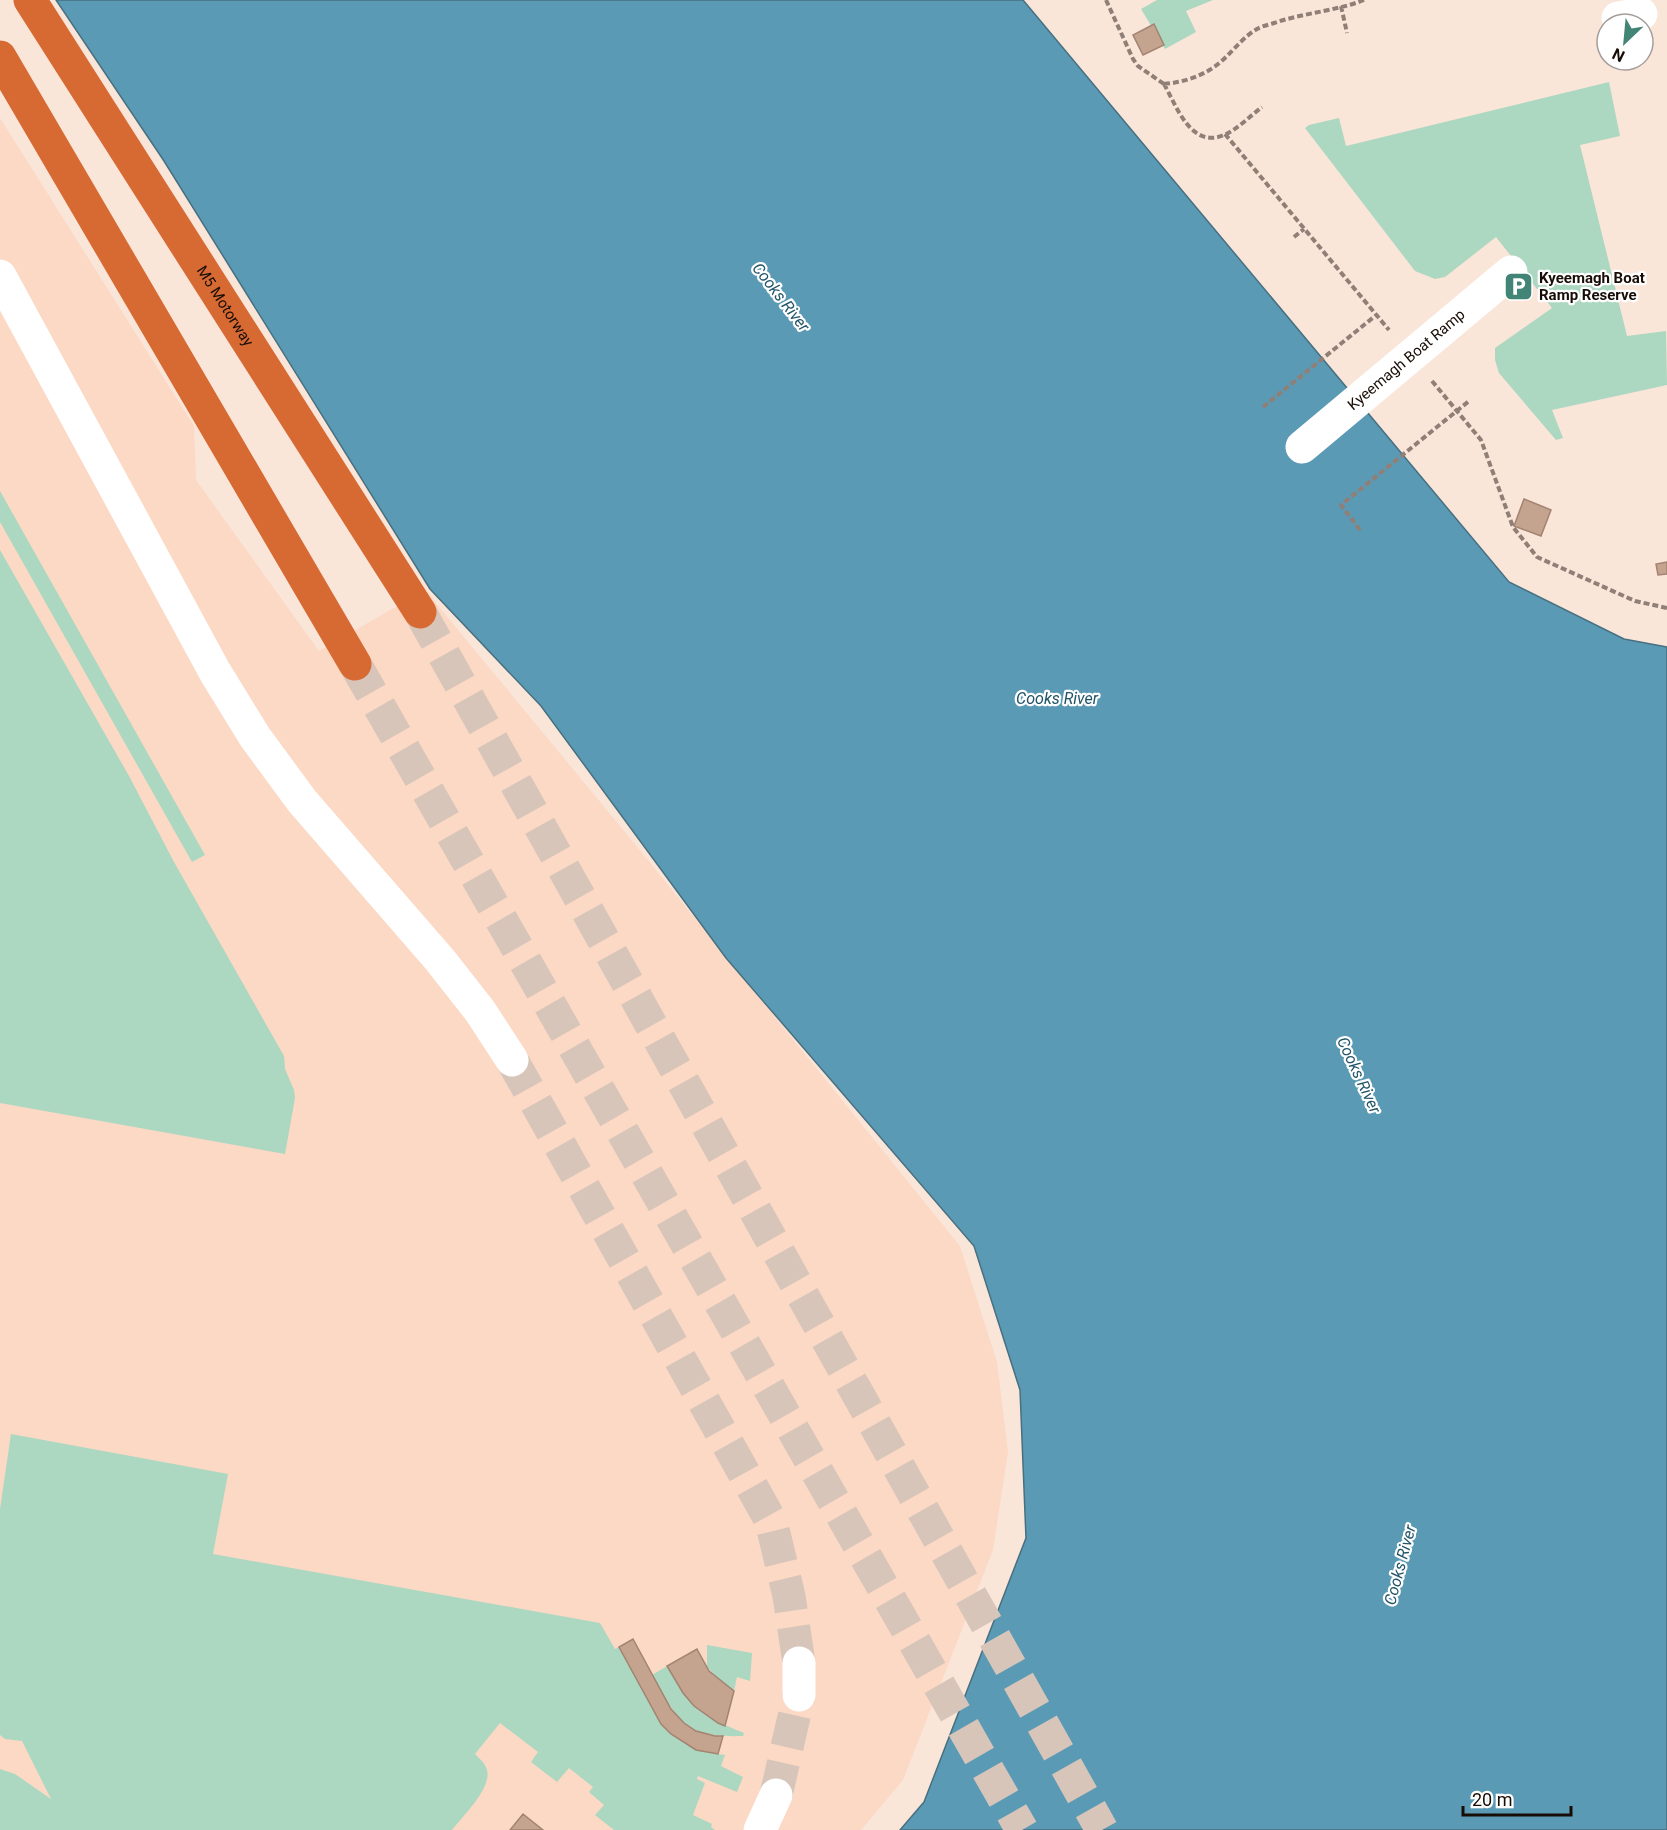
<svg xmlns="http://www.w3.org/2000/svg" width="1667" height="1830" font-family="Roboto,sans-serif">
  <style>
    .built { fill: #fbd9c5 }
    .green { fill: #acd7c0 }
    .water { fill: #5b9ab5; stroke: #477080; stroke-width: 1.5 }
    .building { fill: #c4a38f; stroke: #a38371; stroke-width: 1.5 }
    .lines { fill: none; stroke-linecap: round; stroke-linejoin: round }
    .minor-tunnel { stroke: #d8c5b9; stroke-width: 33; stroke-dasharray: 33 16; stroke-linecap: butt }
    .highway-tunnel { stroke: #d8c5b9; stroke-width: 33; stroke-dasharray: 33 16; stroke-linecap: butt }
    .path { stroke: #907f76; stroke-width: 4; stroke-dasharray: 6 3; stroke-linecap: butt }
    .minor { stroke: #fff; stroke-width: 33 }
    .highway { stroke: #d76932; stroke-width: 33 }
    .labels { text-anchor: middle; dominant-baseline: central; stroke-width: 4.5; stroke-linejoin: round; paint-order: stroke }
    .poi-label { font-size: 15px; font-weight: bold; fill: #180d06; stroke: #fff; text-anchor: start }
    .street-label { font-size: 15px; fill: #180d06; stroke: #fff }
    .water-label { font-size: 16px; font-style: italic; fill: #215469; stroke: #fff }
  </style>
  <rect width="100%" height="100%" fill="#fae5d9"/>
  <path class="built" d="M 0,118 L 194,426 L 196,480 L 319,651 L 425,590 L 639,849 L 960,1246 L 997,1362 L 1008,1452 L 993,1550 L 903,1780 L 861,1830 L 0,1830 Z"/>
  <path class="green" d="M 1157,0 L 1213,0 L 1186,11 L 1196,32 L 1165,49 L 1141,9 Z
    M 1609,82 L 1620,136 L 1580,145 L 1627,336 L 1666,331 L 1667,385 L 1552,410 L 1563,438 L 1556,440 L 1499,373 L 1495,360 L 1495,348 L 1552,308 L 1496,237 L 1445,277 L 1435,279 L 1415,271 L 1305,128 L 1309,125 L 1339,118 L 1346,146 Z
    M 0,491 L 205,855 L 192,862 L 0,522 Z
    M 0,550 L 129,776 L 174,862 L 284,1056 L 285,1069 L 294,1090 L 295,1098 L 285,1154 L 0,1103 Z
    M 11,1434 L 228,1474 L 213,1554 L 600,1623 L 615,1649 L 619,1647 L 661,1724 C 679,1743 699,1753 725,1755 L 721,1766 L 743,1777 L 737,1792 L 698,1776 L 697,1779 L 705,1783 L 693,1815 L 712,1824 L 711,1827 L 715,1830 L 614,1830 L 595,1815 L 604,1805 L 589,1792 L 593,1787 L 569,1768 L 557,1782 L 531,1762 L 538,1752 L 500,1723 L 475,1754 C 480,1759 485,1763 487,1770 C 492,1788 463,1816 452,1830 L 0,1830 L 0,1769 L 15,1774 L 51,1799 L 22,1741 L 5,1739 L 0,1735 L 0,1509 Z
    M 707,1645 L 752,1653 L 750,1681 L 737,1677 L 734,1691 L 721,1682 L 707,1667 Z
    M 667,1666 C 691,1706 699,1715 744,1733 L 743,1736 C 685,1738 679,1722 652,1675 Z"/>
  <path class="water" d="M 56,0 L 1023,0 L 1509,582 L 1624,639 L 1667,647 L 1667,1830 L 900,1830 L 924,1802 L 1026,1538 L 1020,1390 L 974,1246 L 726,958 L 541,706 L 430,589 L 164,161 Z"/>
  <path class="building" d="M 1154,24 L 1164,45 L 1143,55 L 1133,35 Z
    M 1524,499 L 1551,510 L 1541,536 L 1514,526 Z
    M 1667,562 L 1667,574 L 1658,575 L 1656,564 Z
    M 633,1639 L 671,1709 L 684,1723 L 696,1731 L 715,1736 L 723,1736 L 718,1754 L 696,1750 L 671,1734 L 661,1724 L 619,1647 Z
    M 697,1649 L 709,1671 L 734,1691 L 725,1726 L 718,1723 L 694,1706 L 683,1693 L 667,1666 Z
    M 523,1814 L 543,1830 L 510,1830 Z"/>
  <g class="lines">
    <path class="minor-tunnel" d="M 512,1060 L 771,1521 L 789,1596 L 799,1663
      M 776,1795 L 799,1695"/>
    <path class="highway-tunnel" d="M 420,612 L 1102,1830
      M 355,664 L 1022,1830"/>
    <path class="path" d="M 1106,0 L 1133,59 L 1138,66 L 1164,84
      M 1341,6 L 1347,33
      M 1164,84 C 1187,82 1209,74 1226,57 C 1236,47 1245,36 1257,29 C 1262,26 1268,25 1274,23 C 1303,13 1336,11 1364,0
      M 1164,84 C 1177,107 1191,149 1224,135 C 1238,129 1250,116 1262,107
      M 1225,134 L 1389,330
      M 1294,237 L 1304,229
      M 1432,381 L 1481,440 L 1513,527 L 1537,557 L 1635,601 L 1667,608
      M 1263,407 L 1375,316
      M 1360,530 L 1341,505 L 1469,401"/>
    <g class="minor">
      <path d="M 1618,18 L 1641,14"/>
      <path d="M 0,276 L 215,672 L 255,737 L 302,801 L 440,960 L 480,1011 L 512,1060"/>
      <path id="s1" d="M 1302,447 L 1511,272"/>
      <path d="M 799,1695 L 799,1663"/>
      <path d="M 760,1830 L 776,1795"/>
    </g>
    <g class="highway">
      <path id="s2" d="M 30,0 L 420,612"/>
      <path d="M 0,57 L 355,664"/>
    </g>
  </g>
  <defs>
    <symbol id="parking-square" viewBox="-11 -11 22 22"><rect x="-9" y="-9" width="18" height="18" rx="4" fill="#428475" stroke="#fff"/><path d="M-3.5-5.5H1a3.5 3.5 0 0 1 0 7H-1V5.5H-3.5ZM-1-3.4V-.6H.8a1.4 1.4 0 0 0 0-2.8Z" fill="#fff"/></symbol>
  </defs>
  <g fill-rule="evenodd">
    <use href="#parking-square" x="1502" y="270" width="33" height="33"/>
  </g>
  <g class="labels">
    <g class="poi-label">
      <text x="1539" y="278">Kyeemagh Boat<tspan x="1539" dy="17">Ramp Reserve</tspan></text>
    </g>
    <g class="street-label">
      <text stroke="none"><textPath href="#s2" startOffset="363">M5 Motorway</textPath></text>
      <text stroke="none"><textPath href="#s1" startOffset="136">Kyeemagh Boat Ramp</textPath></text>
    </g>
    <g class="water-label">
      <text transform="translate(781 297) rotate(52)">Cooks River</text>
      <text x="1057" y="698">Cooks River</text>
      <text transform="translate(1359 1075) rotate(65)">Cooks River</text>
      <text transform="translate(1400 1565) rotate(-75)">Cooks River</text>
    </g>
  </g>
  <g transform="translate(1625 42) rotate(206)"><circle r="28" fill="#ffffff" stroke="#a39e9b" stroke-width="1.5"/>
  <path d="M0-4.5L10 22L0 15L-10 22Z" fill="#428475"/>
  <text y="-9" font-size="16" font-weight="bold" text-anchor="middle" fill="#180d06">N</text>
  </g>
  <path d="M1463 1806v9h108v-9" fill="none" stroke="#180d06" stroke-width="3"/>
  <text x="1472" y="1806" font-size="18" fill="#180d06" stroke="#ffffff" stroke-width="4.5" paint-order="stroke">20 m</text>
</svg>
